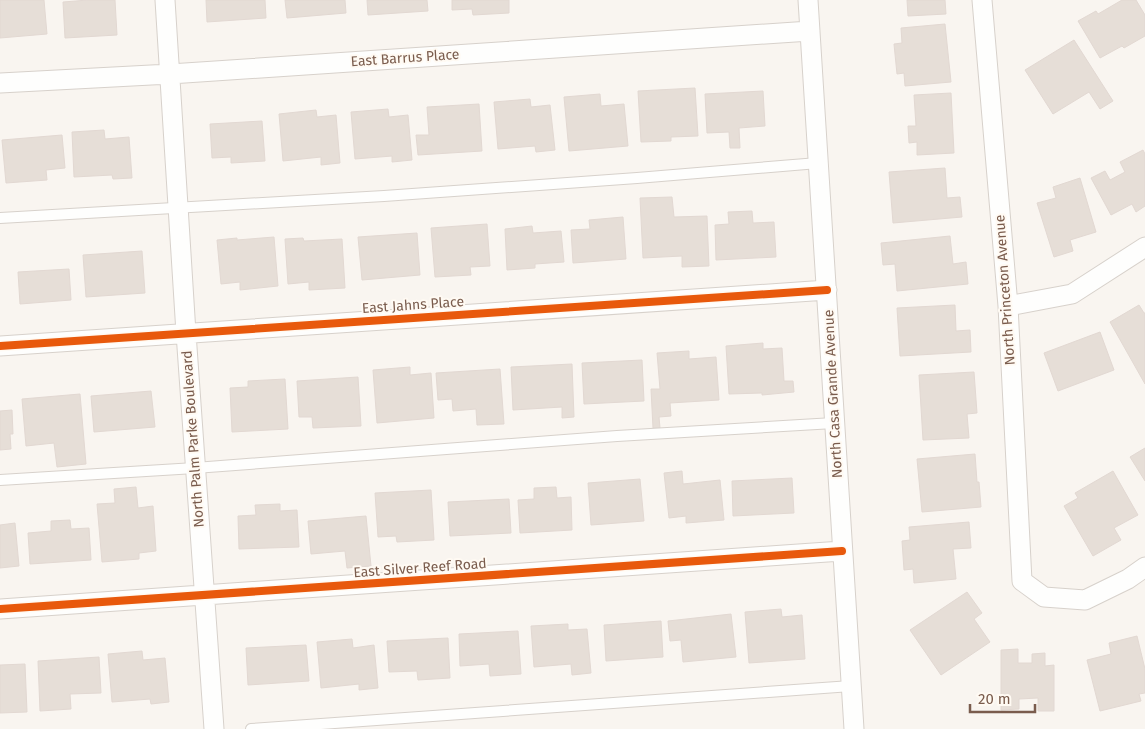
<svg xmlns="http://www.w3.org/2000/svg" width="1145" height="729" font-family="'Fira Sans',sans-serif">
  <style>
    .building { fill: #e6ded7; stroke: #e2d8d2 }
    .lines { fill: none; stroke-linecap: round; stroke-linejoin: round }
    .lane-casing { stroke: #d7d1cb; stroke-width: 12 }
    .street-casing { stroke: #d7d1cb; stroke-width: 21 }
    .lane { stroke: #fefefd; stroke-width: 10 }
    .street { stroke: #fefefd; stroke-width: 19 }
    .cycleway-casing { stroke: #fffaf3; stroke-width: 11 }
    .cycleway { stroke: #e8590c; stroke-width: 8 }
    .labels { text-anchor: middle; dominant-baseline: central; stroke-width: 4; stroke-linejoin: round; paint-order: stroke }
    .street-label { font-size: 14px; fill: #7a5c4d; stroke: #fffaf3 }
  </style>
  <rect width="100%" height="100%" fill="#f9f5f0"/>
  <path class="building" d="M 0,0 L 44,0 L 47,34 L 0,38 Z
    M 88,0 L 115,0 L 117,35 L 65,38 L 63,2 Z
    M 206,0 L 265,0 L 266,18 L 207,22 Z
    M 285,0 L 345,0 L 346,13 L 287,18 Z
    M 367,0 L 427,0 L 428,11 L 368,15 Z
    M 452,0 L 509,0 L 509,13 L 473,15 L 472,9 L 452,10 Z
    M 907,0 L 945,0 L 946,14 L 908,16 Z
    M 1122,0 L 1136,0 L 1145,15 L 1145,36 L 1124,48 L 1122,46 L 1100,58 L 1078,21 L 1096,11 L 1098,14 Z
    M 945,24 L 951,82 L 905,86 L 904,73 L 897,74 L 894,44 L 902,43 L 901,28 Z
    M 1074,40 L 1113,101 L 1100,109 L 1089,92 L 1053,114 L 1025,70 Z
    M 695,88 L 698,136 L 671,137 L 671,141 L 641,142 L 638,91 Z
    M 763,91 L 765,126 L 739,128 L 740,148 L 730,148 L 729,132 L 707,133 L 705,94 Z
    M 951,93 L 954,153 L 917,155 L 917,142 L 909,143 L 908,126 L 916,126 L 914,95 Z
    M 600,94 L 601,106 L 624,104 L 628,146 L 569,151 L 564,97 Z
    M 530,99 L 531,107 L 550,105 L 555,150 L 536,152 L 535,146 L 498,149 L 494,102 Z
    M 479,104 L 482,151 L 418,155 L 416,135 L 429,135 L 427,107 Z
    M 388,109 L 389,117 L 408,115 L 412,160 L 392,162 L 392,156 L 355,159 L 351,112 Z
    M 316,110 L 317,117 L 336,115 L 340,163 L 321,165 L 321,157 L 283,161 L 279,114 Z
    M 262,121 L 265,161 L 231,163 L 231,157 L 212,158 L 210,124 Z
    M 104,130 L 105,139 L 129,137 L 132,178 L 113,179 L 112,175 L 74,177 L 72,132 Z
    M 62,135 L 65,168 L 46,170 L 47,180 L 6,183 L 2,140 Z
    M 1143,150 L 1145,154 L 1145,206 L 1136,212 L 1132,204 L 1111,215 L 1091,178 L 1105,171 L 1110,180 L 1125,172 L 1120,162 Z
    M 945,168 L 947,198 L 960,197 L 962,217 L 893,223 L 889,172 Z
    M 1080,178 L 1096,232 L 1070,240 L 1073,251 L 1054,257 L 1037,203 L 1056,198 L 1053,187 Z
    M 672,197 L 674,217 L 707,216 L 709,266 L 682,267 L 682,256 L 643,258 L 640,198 Z
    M 752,211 L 753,223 L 774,222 L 776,257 L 716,260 L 715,225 L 729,224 L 728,212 Z
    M 623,217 L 626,259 L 573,263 L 571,230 L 590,229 L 589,220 Z
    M 487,224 L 490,266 L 470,267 L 471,275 L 435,277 L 431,228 Z
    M 532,226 L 533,233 L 561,231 L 564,262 L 535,264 L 535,268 L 507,270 L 505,229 Z
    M 417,233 L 420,275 L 362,280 L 358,237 Z
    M 950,236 L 953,264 L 966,262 L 968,284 L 897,291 L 895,264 L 883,265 L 881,243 Z
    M 274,237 L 278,286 L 240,290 L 240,282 L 221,284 L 217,240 L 237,238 L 237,240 Z
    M 303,238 L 304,241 L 342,239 L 345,288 L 309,290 L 309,282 L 288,284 L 285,239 Z
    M 142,251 L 145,293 L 86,297 L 83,255 Z
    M 69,269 L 71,300 L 20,304 L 18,272 Z
    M 955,305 L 956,331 L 970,330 L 971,352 L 900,356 L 897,308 Z
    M 1139,305 L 1144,313 L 1145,313 L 1145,384 L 1110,322 Z
    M 1100,332 L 1114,370 L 1058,391 L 1044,353 Z
    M 763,343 L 763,349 L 782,348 L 784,381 L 793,381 L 794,392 L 762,395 L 762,393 L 729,394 L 726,346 Z
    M 689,351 L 689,359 L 716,357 L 719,400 L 670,403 L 671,416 L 659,417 L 660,428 L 653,428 L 651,389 L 660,389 L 657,353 Z
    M 642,360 L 644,401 L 584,404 L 582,363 Z
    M 572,364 L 574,417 L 562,418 L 562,407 L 513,410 L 511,367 Z
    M 410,367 L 410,375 L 431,373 L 434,418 L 377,423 L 373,370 Z
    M 500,369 L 504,424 L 477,425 L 476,409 L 453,411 L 452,399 L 438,400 L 436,373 Z
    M 974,372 L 977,413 L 967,414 L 969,438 L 923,440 L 919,375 Z
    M 358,377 L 361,426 L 313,428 L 312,417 L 299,417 L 297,381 Z
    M 285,379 L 288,429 L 232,432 L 230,388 L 248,387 L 248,381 Z
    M 151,391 L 155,427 L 94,432 L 91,396 Z
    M 80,394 L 86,464 L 57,467 L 54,443 L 26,446 L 22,399 Z
    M 12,410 L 13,434 L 10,434 L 11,449 L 0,450 L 0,411 Z
    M 1145,448 L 1145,481 L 1130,457 Z
    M 975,454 L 977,482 L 979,482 L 981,507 L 922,512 L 917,459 Z
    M 682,471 L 683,484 L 720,480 L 724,520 L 686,523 L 686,516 L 669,518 L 664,473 Z
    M 1113,471 L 1138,515 L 1114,528 L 1121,540 L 1093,556 L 1064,506 L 1078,498 L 1075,493 Z
    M 792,478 L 794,513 L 733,516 L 732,481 Z
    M 640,479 L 644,521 L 591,525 L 588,483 Z
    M 136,487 L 138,508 L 153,506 L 156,551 L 139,553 L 139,559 L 102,562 L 97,504 L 115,503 L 114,489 Z
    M 556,487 L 557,498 L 571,497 L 572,530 L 520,533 L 518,500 L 534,499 L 534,488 Z
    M 431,490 L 434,540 L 397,542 L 396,536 L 378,537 L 375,493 Z
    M 509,499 L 511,533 L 450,536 L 448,502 Z
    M 280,504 L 280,511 L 297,510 L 299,547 L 239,549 L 238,516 L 256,515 L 255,505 Z
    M 366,516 L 371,566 L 347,568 L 345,551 L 311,554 L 308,521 Z
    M 70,520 L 71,529 L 89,528 L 91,560 L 30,564 L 28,533 L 51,531 L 51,521 Z
    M 969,522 L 971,548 L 953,549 L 956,579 L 914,583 L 913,569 L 904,570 L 902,541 L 910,540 L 909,527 Z
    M 15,523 L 19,566 L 0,568 L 0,525 Z
    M 967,592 L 982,613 L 974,619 L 990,642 L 941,675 L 910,630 Z
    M 781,609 L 782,617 L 802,615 L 805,659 L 749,663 L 745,612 Z
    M 731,614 L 736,657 L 683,662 L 681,640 L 670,641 L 668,621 Z
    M 661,621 L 663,657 L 606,661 L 604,625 Z
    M 568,624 L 568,630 L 587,629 L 591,673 L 572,675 L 571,664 L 534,667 L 531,626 Z
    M 518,631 L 521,674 L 490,676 L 489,664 L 460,666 L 459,634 Z
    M 1137,636 L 1145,669 L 1145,693 L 1139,694 L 1141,701 L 1100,711 L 1087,660 L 1111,654 L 1109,643 Z
    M 448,638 L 450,678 L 418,680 L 417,671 L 389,672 L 387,641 Z
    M 352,639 L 353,648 L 374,645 L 378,688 L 359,690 L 359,684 L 321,688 L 317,642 Z
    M 306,645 L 309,681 L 248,685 L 246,648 Z
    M 1018,649 L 1018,663 L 1032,663 L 1032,654 L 1045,653 L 1045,666 L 1054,665 L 1054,711 L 1038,711 L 1038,698 L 1019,699 L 1019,709 L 1001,710 L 1001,650 Z
    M 142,651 L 143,660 L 165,658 L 169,702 L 151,704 L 150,699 L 112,702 L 108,654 Z
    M 99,657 L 101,693 L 70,694 L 71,709 L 40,711 L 38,661 Z
    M 25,664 L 27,712 L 0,713 L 0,665 Z"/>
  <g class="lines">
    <defs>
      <path id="lane" d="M 0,218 L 384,196 L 637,178 L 818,163
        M 0,480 L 195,468 L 617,436 L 834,423
        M 251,729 L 851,686"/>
      <path id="street" d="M 165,0 L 186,333 L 214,729
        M 808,0 C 825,243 837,486 854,729
        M 982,0 L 1008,306 L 1022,581 L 1044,597 L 1085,600 L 1128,579 L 1145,567
        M 0,83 L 170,74 L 810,31
        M 1008,306 L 1072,294 L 1145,247
        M 0,346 L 827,290
        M 0,609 L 842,551"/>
    </defs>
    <use href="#lane" class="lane-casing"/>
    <use href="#street" class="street-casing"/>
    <use href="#lane" class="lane"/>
    <use href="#street" class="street"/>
    <defs>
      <path id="cycleway" d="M 0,346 L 827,290
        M 0,609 L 842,551"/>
    </defs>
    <use href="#cycleway" class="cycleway-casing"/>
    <use href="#cycleway" class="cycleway"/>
  </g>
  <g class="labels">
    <g class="street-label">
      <text transform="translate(405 58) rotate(-4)">East Barrus Place</text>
      <text transform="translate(1005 290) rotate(-94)">North Princeton Avenue</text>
      <text transform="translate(413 305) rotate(-4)">East Jahns Place</text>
      <text transform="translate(833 394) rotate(-93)">North Casa Grande Avenue</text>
      <text transform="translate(193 439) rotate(-94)">North Palm Parke Boulevard</text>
      <text transform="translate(420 568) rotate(-4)">East Silver Reef Road</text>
    </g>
  </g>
  <path d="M970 704v8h65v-8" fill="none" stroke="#7a5c4d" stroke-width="2.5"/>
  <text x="978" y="704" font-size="15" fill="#7a5c4d" stroke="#fffaf3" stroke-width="4" paint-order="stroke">20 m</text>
</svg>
